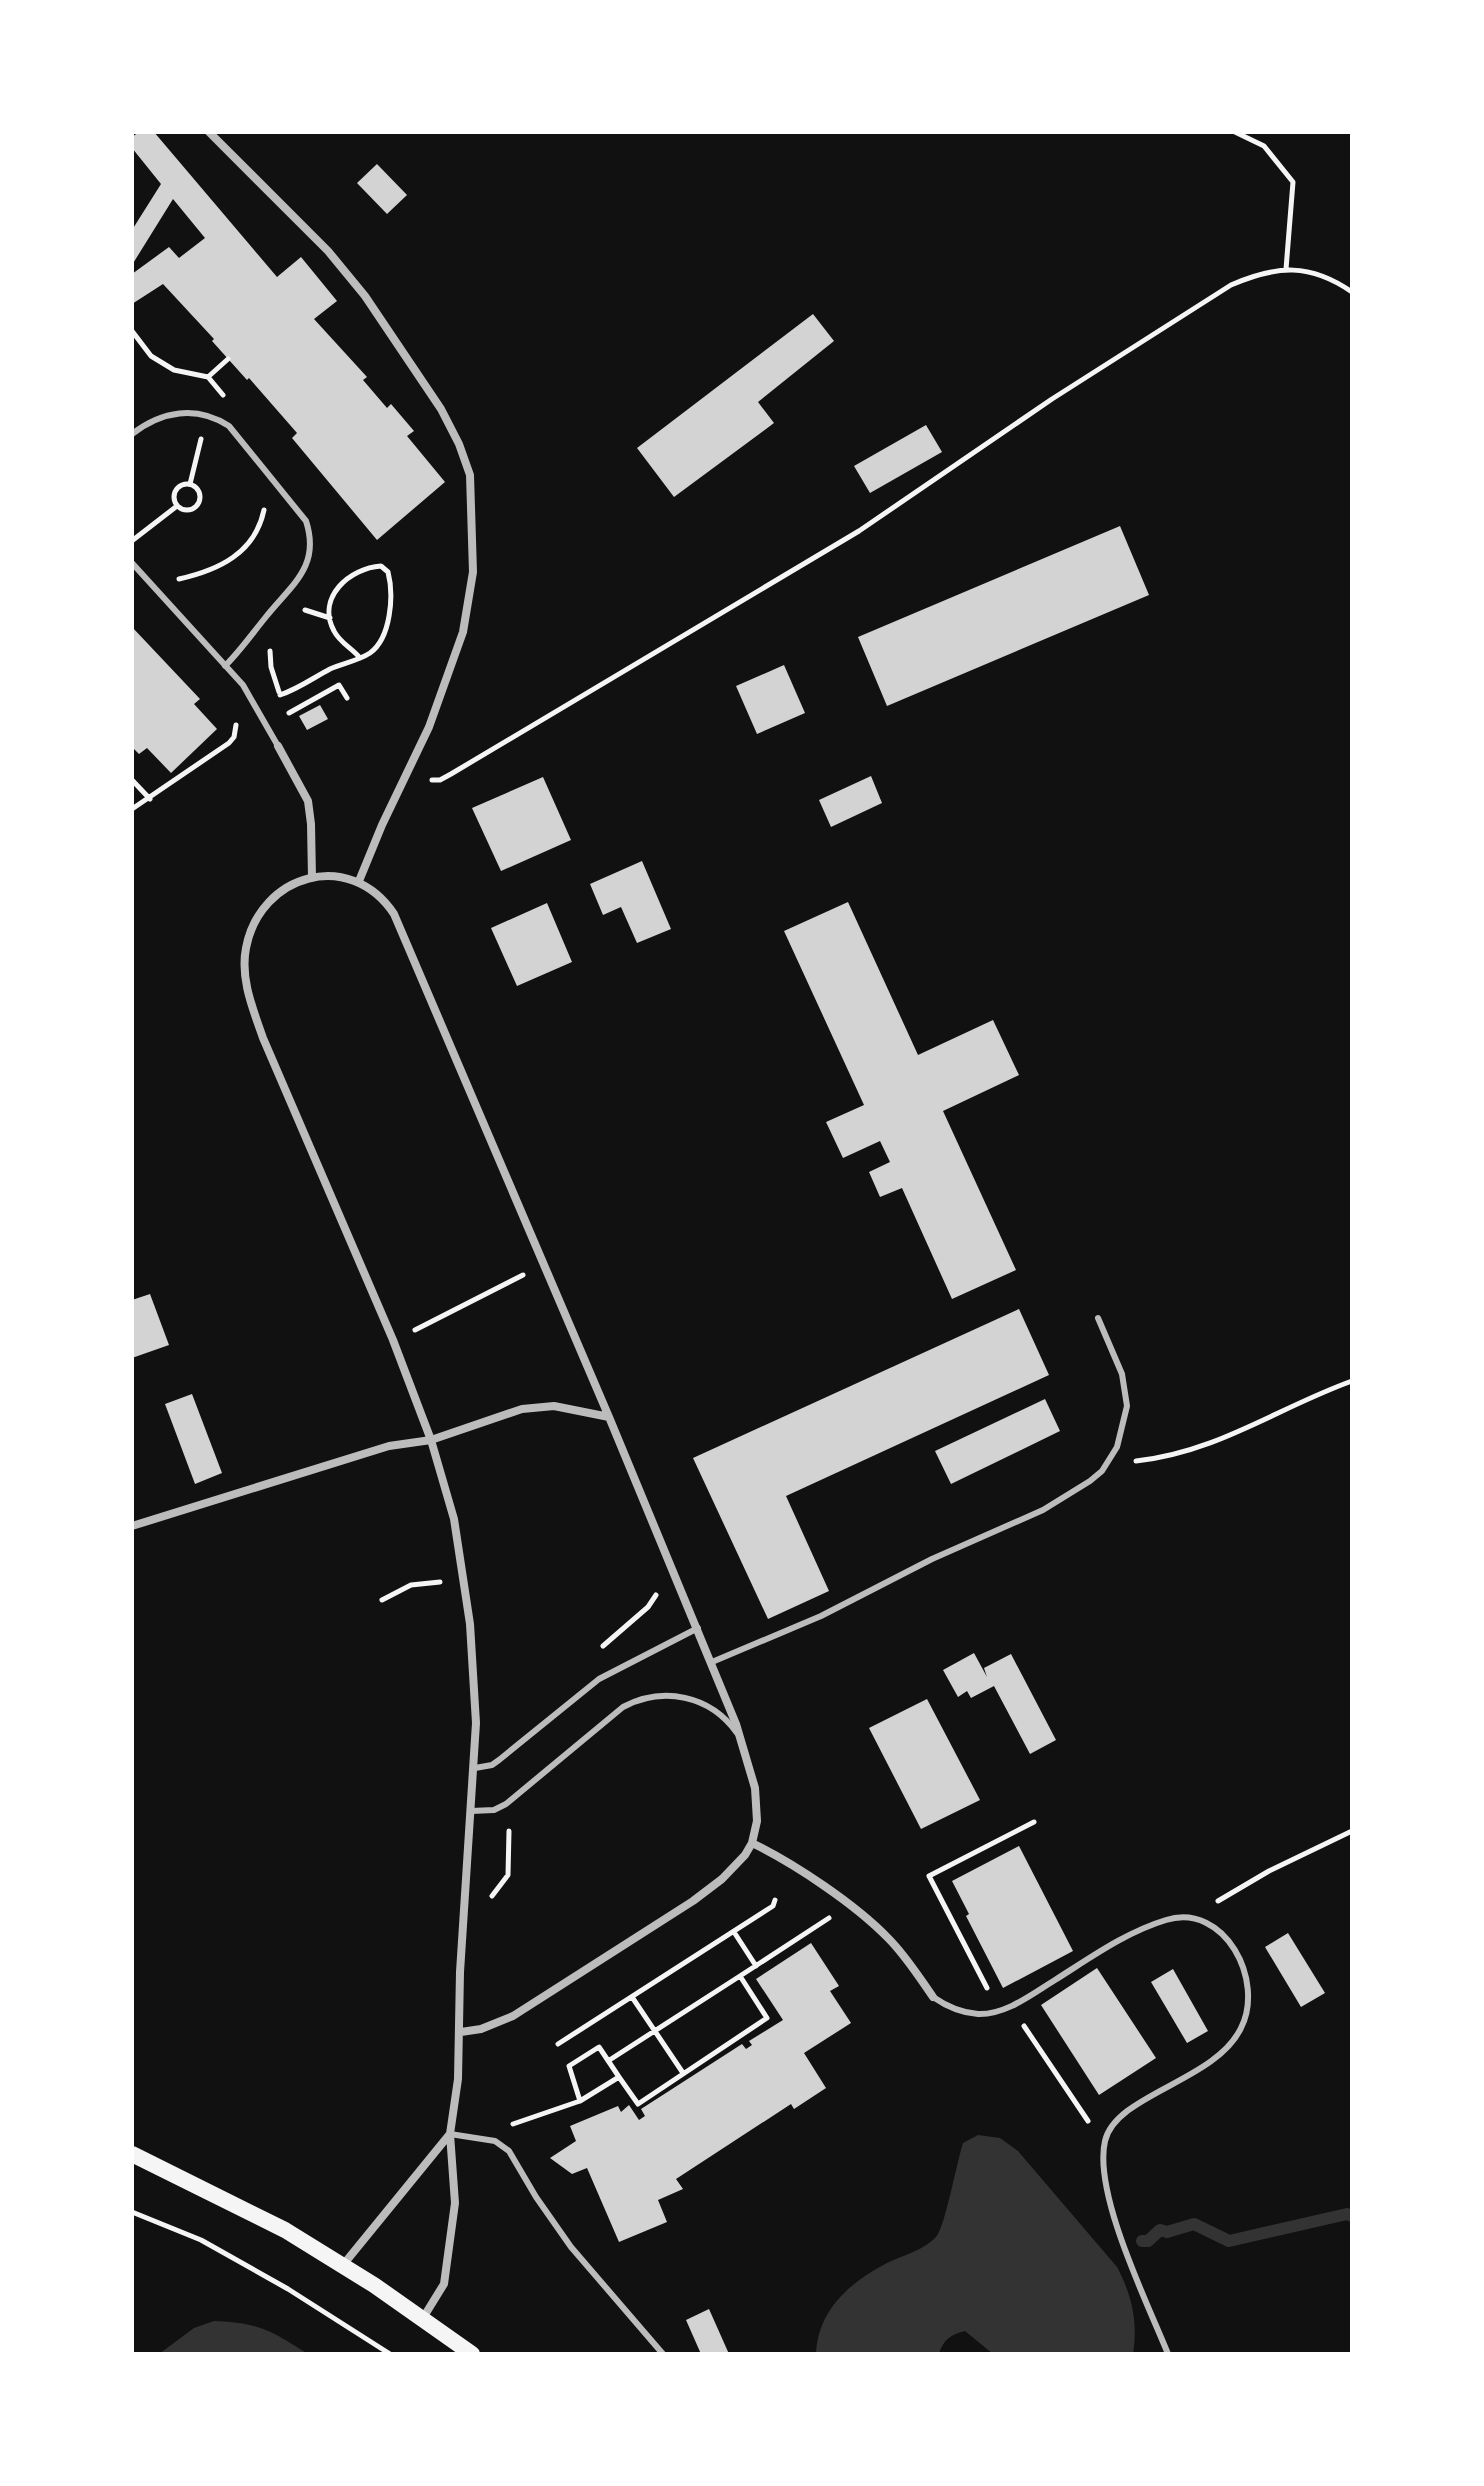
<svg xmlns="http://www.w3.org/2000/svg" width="1484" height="2486" font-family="'Times New Roman',serif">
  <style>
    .water { fill: #333 }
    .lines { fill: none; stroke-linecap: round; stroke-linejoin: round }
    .stream { stroke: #333; stroke-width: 12 }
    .building { fill: #d3d3d3 }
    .path { stroke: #f5f5f5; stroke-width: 5 }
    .service { stroke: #bcbcbc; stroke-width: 6 }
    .minor { stroke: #bcbcbc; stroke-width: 8 }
    .secondary { stroke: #f5f5f5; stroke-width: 16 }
  </style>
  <rect width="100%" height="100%" fill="#111"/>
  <path class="water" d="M 978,2135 L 1000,2138 L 1018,2151 L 1117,2267 C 1132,2295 1138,2322 1133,2354 L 993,2354 L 965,2331 C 951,2334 943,2340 939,2354 L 816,2354 C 818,2310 850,2282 887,2263 C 903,2255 923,2251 936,2237 C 945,2227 957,2161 963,2143 Z
    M 214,2321 C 260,2323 270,2330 308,2354 L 159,2354 L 194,2328 Z"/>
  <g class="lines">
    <path class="stream" d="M 1142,2241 L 1148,2241 L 1160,2230 L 1167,2232 L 1194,2224 L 1229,2241 L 1347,2214 L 1352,2216"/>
  </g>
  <path class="building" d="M 139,132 L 154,132 L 277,277 L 301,257 L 337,301 L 314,319 L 367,377 L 363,380 L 387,408 L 391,404 L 414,431 L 407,436 L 445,482 L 377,540 L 292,438 L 297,433 L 249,378 L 247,380 L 212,341 L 214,339 L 163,284 L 132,304 L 132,274 L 169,247 L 179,258 L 205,238 L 173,199 L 132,265 L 132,230 L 161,184 L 132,148 L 132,137 Z
    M 377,164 L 407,195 L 387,214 L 357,183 Z
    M 813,314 L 834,341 L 758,402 L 774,423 L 674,497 L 637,448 Z
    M 926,425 L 942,452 L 870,493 L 854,466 Z
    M 1120,526 L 1149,595 L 887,706 L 858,637 Z
    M 132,627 L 200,699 L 194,704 L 217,729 L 171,773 L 147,748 L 139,754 L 132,747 Z
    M 784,665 L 805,713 L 757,734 L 736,686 Z
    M 320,705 L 328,719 L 307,730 L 299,716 Z
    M 871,776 L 882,803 L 831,827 L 819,800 Z
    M 543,777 L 571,840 L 501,871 L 472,808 Z
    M 642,861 L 671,929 L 637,943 L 621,907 L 603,915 L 590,884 Z
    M 848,902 L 918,1055 L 993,1020 L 1019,1075 L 943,1111 L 1016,1270 L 952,1299 L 902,1188 L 880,1197 L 869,1172 L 890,1162 L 880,1141 L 843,1158 L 826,1122 L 864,1105 L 784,931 Z
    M 547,903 L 572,962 L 517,986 L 491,928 Z
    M 150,1294 L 169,1345 L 132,1358 L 132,1300 Z
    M 1019,1309 L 1049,1375 L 786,1496 L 829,1591 L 768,1619 L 693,1458 Z
    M 192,1394 L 222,1473 L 195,1484 L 165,1404 Z
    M 1045,1399 L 1060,1431 L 951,1484 L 935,1451 Z
    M 974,1653 L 987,1677 L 984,1668 L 1011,1654 L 1056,1740 L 1030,1754 L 994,1686 L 971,1698 L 967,1691 L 958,1697 L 943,1670 Z
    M 927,1699 L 980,1800 L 921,1829 L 869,1728 Z
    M 1019,1846 L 1073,1951 L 1003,1988 L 966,1916 L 969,1914 L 952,1881 Z
    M 1288,1933 L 1325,1993 L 1301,2007 L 1265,1947 Z
    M 811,1943 L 839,1986 L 830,1991 L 851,2023 L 804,2053 L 826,2088 L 794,2109 L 791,2104 L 676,2179 L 683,2189 L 658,2200 L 667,2222 L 619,2242 L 587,2168 L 572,2174 L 550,2158 L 576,2141 L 570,2126 L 618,2106 L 621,2112 L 629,2105 L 639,2120 L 645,2116 L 641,2109 L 742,2044 L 746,2049 L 752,2045 L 749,2041 L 783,2020 L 756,1979 Z
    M 1097,1968 L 1156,2058 L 1099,2095 L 1041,2005 Z
    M 1173,1969 L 1208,2031 L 1187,2043 L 1151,1982 Z
    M 709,2309 L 729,2354 L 701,2354 L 686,2320 Z"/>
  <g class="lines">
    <path class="path" d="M 1235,132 L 1264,146 L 1293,182 L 1286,269
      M 132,331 L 151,356 L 174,370 L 208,377 L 223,395
      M 208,377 L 228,359
      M174 497a13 13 0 1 1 26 0a13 13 0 1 1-26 0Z
      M 190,484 L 201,439
      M 133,540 L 177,506
      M 179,579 C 219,570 255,553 264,510
      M 305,610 L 330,618
      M 270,651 L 271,667 L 279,692
      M 280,695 C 298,689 313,678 330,669 C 343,663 358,661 370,653 C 391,638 394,595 388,572 L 381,566 C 350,568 316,597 334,631 C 340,643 352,648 360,658
      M 289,713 L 339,685 L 347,698
      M 132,780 L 150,799
      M 432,780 L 440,780 L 451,774 L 859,531 L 1052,399 L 1231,285 C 1277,265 1310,263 1352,292
      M 132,809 L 229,743 L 234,737 L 236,725
      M 415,1330 L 523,1275
      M 1136,1461 C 1218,1452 1277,1408 1352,1381
      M 382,1600 L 411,1585 L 440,1582
      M 603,1646 L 648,1607 L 656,1595
      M 492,1896 L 508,1875 L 509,1831
      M 1218,1901 L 1269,1871 L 1352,1831
      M 734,1932 L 756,1966
      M 987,1988 L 929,1876 L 1034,1822
      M 632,1997 L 683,2073
      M 1024,2026 L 1088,2121
      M 558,2044 L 773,1906 L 775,1900
      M 608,2061 L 740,1976
      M 580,2101 L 619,2077 L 638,2104 L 767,2018 L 740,1976 L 829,1918
      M 513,2124 L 580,2101 L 569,2066 L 599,2047 L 619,2077
      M 132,2212 L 201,2240 L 288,2289 L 390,2354"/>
    <path class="service" d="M 132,434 C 162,411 196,405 229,426 L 306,521 C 321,567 291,585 265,618 C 252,634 240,651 225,666
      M 132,563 L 243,685 L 278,746
      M 712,1662 L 821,1616 L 932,1559 L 1043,1510 L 1090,1481 L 1102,1471 L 1117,1447 L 1127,1406 L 1122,1374 L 1098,1318
      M 475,1768 L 492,1765 L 499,1760 L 599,1679 L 698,1628
      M 471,1811 L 494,1810 L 506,1804 L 623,1707 C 663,1686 710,1695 737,1733
      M 933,1997 C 946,2006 962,2013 978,2014 C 1006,2015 1032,1994 1055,1980 C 1090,1958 1126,1932 1166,1920 C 1225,1902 1265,1981 1241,2028 C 1216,2081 1116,2094 1105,2141 C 1093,2193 1147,2302 1168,2354
      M 450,2134 L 495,2141 L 509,2151 L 536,2197 L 571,2247 L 663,2354"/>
    <path class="minor" d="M 209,132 L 328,251 L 365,296 L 441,409 L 459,444 L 470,475 L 473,572 L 463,632 L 429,727 L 382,825 L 359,881
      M 278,746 L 308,801 L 311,824 L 312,878
      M 132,1526 L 389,1446 L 431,1440 L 522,1409 L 554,1406 L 609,1417 L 736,1724 L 755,1788 L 757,1821 L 752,1843 L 745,1855 L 722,1879 L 693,1901 L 513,2016 L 481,2029 L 461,2032
      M 752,1843 C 795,1864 855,1904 888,1938 C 906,1956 919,1977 933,1997
      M 343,2265 L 449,2135
      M 423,2318 L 444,2284 L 455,2203 L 450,2134 L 458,2079 L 460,1972 L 476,1723 L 470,1624 L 454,1519 L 431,1440 L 393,1340 L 263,1038 C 253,1009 240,979 246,948 C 260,874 350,848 394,914 L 609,1417"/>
    <path class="secondary" d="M 132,2154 L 285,2230 L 374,2285 L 472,2354"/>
  </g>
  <rect width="1484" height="2486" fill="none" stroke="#ffffff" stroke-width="268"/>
</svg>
